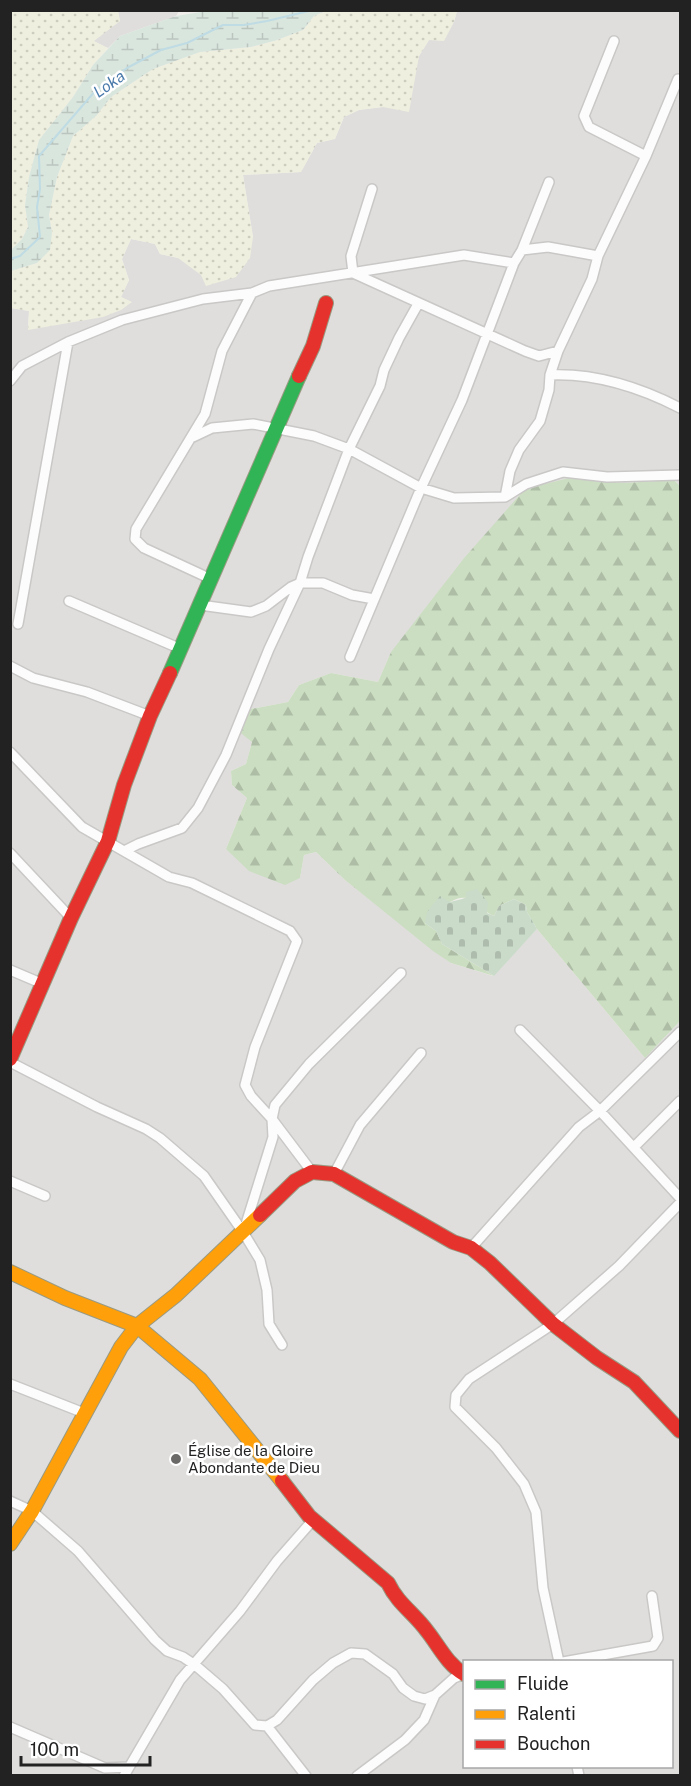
<svg xmlns="http://www.w3.org/2000/svg" width="691" height="1786" font-family="'Public Sans',sans-serif">
  <style>
    .residential { fill: #dfdedc; fill-rule: evenodd }
    .farmland { fill: url(#farmland-dots) }
    .forest { fill: url(#forest-firs) }
    .wetland { fill: url(#wetland-marsh) }
    .cemetery { fill: url(#cemetery-stones) }
    .lines { fill: none; stroke-linecap: round; stroke-linejoin: round }
    .stream { stroke: #bfdbe3; stroke-width: 2 }
    .street-casing { stroke: #c9c8c7; stroke-width: 12 }
    .fast-casing { stroke: #999a82; stroke-width: 16 }
    .slow-casing { stroke: #999a82; stroke-width: 16 }
    .jam-casing { stroke: #999a82; stroke-width: 16 }
    .street { stroke: #fdfcfc; stroke-width: 9 }
    .fast { stroke: #30b455; stroke-width: 14 }
    .slow { stroke: #ff9f0a; stroke-width: 14 }
    .jam { stroke: #e5322d; stroke-width: 14 }
    .poi-dot { fill: #6a6968; stroke: #fff; stroke-width: 2 }
    .labels { text-anchor: middle; dominant-baseline: central; stroke-width: 5; stroke-linejoin: round; paint-order: stroke }
    .poi-label { font-size: 15px; fill: #222; stroke: #fff; text-anchor: start }
    .water-label { font-size: 16px; font-style: italic; fill: #4a7aab; stroke: #fff }
  </style>
  <defs>
    <pattern id="farmland-dots" width="8" height="8" patternUnits="userSpaceOnUse" patternTransform="scale(1.5)"><rect width="8" height="8" fill="#efefdf"/><path d="M2 2h.1M6 6h.1" fill="none" stroke="#cdcdbf" stroke-width="1.8" stroke-linecap="round"/></pattern>
    <pattern id="forest-firs" width="22" height="20" patternUnits="userSpaceOnUse" patternTransform="scale(1.5)"><rect width="22" height="20" fill="#cbdec1"/><path d="M5 1l3.5 6h-7zM16 11l3.5 6h-7z" fill="#aebea6"/></pattern>
    <pattern id="wetland-marsh" width="20" height="14" patternUnits="userSpaceOnUse" patternTransform="scale(1.5)"><rect width="20" height="14" fill="#d9e6de"/><path d="M1 5h8M5 5V1M11 12h8M15 12V8" fill="none" stroke="#bac5be"/></pattern>
    <pattern id="cemetery-stones" width="16" height="16" patternUnits="userSpaceOnUse" patternTransform="scale(1.5)"><rect width="16" height="16" fill="#cadbca"/><path d="M2 7V4a2 2 0 0 1 4 0v3zM10 15v-3a2 2 0 0 1 4 0v3z" fill="#adbcad"/></pattern>
  </defs>
  <rect width="100%" height="100%" fill="#f0eeeb"/>
  <path class="residential" d="M 118,11 L 179,11 L 176,16 L 120,36 L 108,48 L 93,41 L 120,21 Z
    M 457,11 L 680,11 L 680,486 L 674,480 L 623,483 L 573,477 L 391,652 L 378,682 L 331,673 L 299,685 L 288,702 L 251,709 L 252,742 L 246,764 L 231,771 L 232,785 L 247,798 L 226,849 L 300,878 L 304,855 L 316,852 L 345,880 L 451,963 L 493,976 L 537,929 L 645,1058 L 680,1021 L 680,1775 L 11,1776 L 11,308 L 29,311 L 28,325 L 131,302 L 121,297 L 129,280 L 122,259 L 131,239 L 155,244 L 160,254 L 178,258 L 253,237 L 243,175 L 301,172 L 317,143 L 335,139 L 344,117 L 359,110 L 383,107 L 414,76 L 419,56 L 429,40 L 454,22 ZM 464,1662 L 672,1662 L 672,1766 L 464,1766 Z"/>
  <path class="farmland" d="M 11,11 L 118,11 L 120,21 L 94,41 L 108,48 L 93,65 L 73,97 L 39,140 L 29,177 L 25,205 L 28,227 L 22,239 L 11,250 Z
    M 325,11 L 457,11 L 454,22 L 444,41 L 429,40 L 419,56 L 409,112 L 383,107 L 359,110 L 344,117 L 335,139 L 317,143 L 301,172 L 243,175 L 253,237 L 250,258 L 236,277 L 206,286 L 201,275 L 178,258 L 160,254 L 155,244 L 131,239 L 122,259 L 129,280 L 121,297 L 132,302 L 121,310 L 103,317 L 28,330 L 29,311 L 11,308 L 11,271 L 37,263 L 52,233 L 49,215 L 57,177 L 73,136 L 96,116 L 111,97 L 153,69 L 200,52 L 251,47 L 277,40 L 303,30 L 314,16 Z"/>
  <path class="forest" d="M 573,477 L 623,483 L 674,480 L 680,486 L 680,1021 L 645,1058 L 537,929 L 527,912 L 526,905 L 514,899 L 499,906 L 494,916 C 484,912 476,901 466,898 C 452,895 434,915 425,923 L 436,931 L 442,944 L 494,976 L 451,963 L 433,951 L 345,880 L 316,852 L 304,855 L 300,878 L 285,885 L 249,871 L 226,849 L 247,798 L 232,785 L 231,771 L 246,764 L 252,742 L 237,730 L 251,709 L 288,702 L 299,685 L 331,673 L 378,682 L 391,652 L 465,557 L 525,489 Z"/>
  <path class="wetland" d="M 213,10 L 325,11 L 314,16 L 303,30 L 277,40 L 251,47 L 200,52 L 153,69 L 111,97 L 96,116 L 73,136 L 57,177 L 49,215 L 52,233 L 50,250 L 37,263 L 11,271 L 11,250 L 22,239 L 28,227 L 25,205 L 29,177 L 39,140 L 73,97 L 93,65 L 120,36 L 176,16 Z"/>
  <path class="cemetery" d="M 477,889 L 488,902 L 487,913 L 494,916 L 499,906 L 514,899 L 526,905 L 527,912 L 537,929 L 494,976 L 442,944 L 436,931 L 425,923 L 427,912 L 440,896 L 450,902 L 466,898 L 466,892 Z"/>
  <g class="lines">
    <path class="stream" d="M 10,259 L 20,256 L 40,237 L 37,207 L 40,189 L 39,156 L 96,90 L 127,68 L 161,50 L 187,43 L 223,25 L 244,25 L 267,21 L 313,10"/>
    <defs>
      <path id="street" d="M 614,41 L 584,116 L 589,127 L 646,156
        M 372,189 L 351,256 L 353,273 L 525,351 L 539,356 L 558,351
        M 522,250 L 549,182
        M 550,375 C 596,373 641,388 680,408
        M 10,381 L 22,366 L 68,342 L 122,320 L 203,299 L 252,293
        M 193,437 L 212,428 L 253,424 L 314,436 L 349,449 L 421,488 L 454,498 L 505,497 L 526,484 L 563,472 L 607,477 L 680,475
        M 505,497 L 510,471 L 519,450 L 540,421 L 549,390 L 550,375 L 558,351 L 592,279 L 598,256 L 646,156 L 678,79
        M 211,579 L 144,548 L 135,539 L 136,529 L 205,414 L 222,351 L 252,293 L 269,286 L 464,255 L 514,263
        M 69,601 L 181,649
        M 200,605 L 251,612 L 266,606 L 291,587 L 300,583 L 323,583 L 352,595 L 374,599
        M 18,624 L 68,342
        M 350,657 L 421,488 L 462,400 L 514,263 L 522,250 L 548,247 L 598,256
        M 10,666 L 33,678 L 87,692 L 150,716
        M 10,752 L 82,827 L 169,877 L 192,883 L 290,931 L 297,941 L 255,1047 L 245,1085 L 251,1096 L 272,1119 L 312,1172
        M 124,851 L 138,844 L 182,828 L 198,808 L 226,755 L 269,649 L 300,583 L 308,557 L 349,449 L 380,386 L 384,370 L 399,338 L 418,304
        M 10,853 L 71,918
        M 10,970 L 43,984
        M 520,1030 L 600,1111 L 680,1198
        M 10,1062 L 97,1107 L 146,1129 L 160,1138 L 204,1176 L 243,1232 L 260,1260 L 267,1290 L 269,1324 L 282,1345
        M 634,1147 L 680,1101
        M 334,1174 L 360,1125 L 421,1053
        M 10,1181 L 45,1196
        M 245,1227 L 273,1137 L 272,1119 L 275,1105 L 309,1064 L 401,973
        M 471,1248 L 579,1127 L 600,1111 L 680,1032
        M 10,1384 L 84,1413
        M 10,1501 L 32,1511 L 78,1551 L 155,1640 L 167,1651 L 183,1657 L 195,1665 L 223,1689 L 255,1725 L 267,1726 L 277,1720 L 313,1680 L 333,1663 L 351,1653 L 365,1654 L 393,1674 L 403,1688 L 414,1696 L 425,1699 L 435,1695 L 454,1678 L 464,1674
        M 559,1662 L 543,1588 L 536,1512 L 524,1484 L 496,1448 L 455,1407 L 456,1395 L 469,1379 L 553,1324 L 619,1266 L 680,1203
        M 563,1662 L 653,1646 L 658,1638 L 652,1596
        M 267,1726 L 306,1776
        M 10,1727 L 105,1768 L 129,1767
        M 577,1766 L 579,1776
        M 124,1776 L 180,1680 L 240,1611 L 277,1561 L 313,1520
        M 357,1776 L 405,1740 L 424,1720 L 435,1695"/>
      <path id="fast" d="M 170,673 L 299,376"/>
      <path id="slow" d="M 10,1272 L 65,1298 L 137,1326 L 200,1379 L 282,1481
        M 10,1544 L 32,1511 L 121,1347 L 137,1326 L 176,1295 L 260,1215"/>
      <path id="jam" d="M 299,376 L 313,346 L 326,303
        M 10,1059 L 71,918 L 108,841 L 124,785 L 150,716 L 170,673
        M 260,1215 L 295,1181 L 312,1172 L 334,1174 L 453,1242 L 471,1248 L 490,1263 L 553,1324 L 597,1358 L 634,1382 L 680,1431
        M 282,1481 L 309,1516 L 388,1583 C 398,1604 414,1613 427,1631 C 439,1646 447,1664 464,1674"/>
    </defs>
    <use href="#street" class="street-casing"/>
    <use href="#fast" class="fast-casing"/>
    <use href="#slow" class="slow-casing"/>
    <use href="#jam" class="jam-casing"/>
    <use href="#street" class="street"/>
    <use href="#fast" class="fast"/>
    <use href="#slow" class="slow"/>
    <use href="#jam" class="jam"/>
  </g>
  <circle class="poi-dot" cx="176" cy="1459" r="6"/>
  <g class="labels">
    <g class="poi-label">
      <text x="188" y="1450">Église de la Gloire<tspan x="188" dy="17">Abondante de Dieu</tspan></text>
    </g>
    <g class="water-label">
      <text transform="translate(109 84) rotate(-35)">Loka</text>
    </g>
  </g>
  <rect width="691" height="1786" fill="none" stroke="#222222" stroke-width="24"/>
  <rect x="463" y="1660" width="210" height="108" fill="#ffffff" stroke="#a7a7a7" stroke-width="1.5"/>
  <rect x="475" y="1680" width="30" height="9" fill="#30b455" stroke="#a7a7a7" stroke-width="1.5"/>
  <text x="517" y="1690" font-size="18" fill="#222222">Fluide</text>
  <rect x="475" y="1710" width="30" height="9" fill="#ff9f0a" stroke="#a7a7a7" stroke-width="1.5"/>
  <text x="517" y="1720" font-size="18" fill="#222222">Ralenti</text>
  <rect x="475" y="1740" width="30" height="9" fill="#e5322d" stroke="#a7a7a7" stroke-width="1.5"/>
  <text x="517" y="1750" font-size="18" fill="#222222">Bouchon</text>
  <path d="M21 1756v9h129v-9" fill="none" stroke="#222222" stroke-width="3"/>
  <text x="30" y="1756" font-size="18" fill="#222222" stroke="#ffffff" stroke-width="4.5" paint-order="stroke">100 m</text>
</svg>
